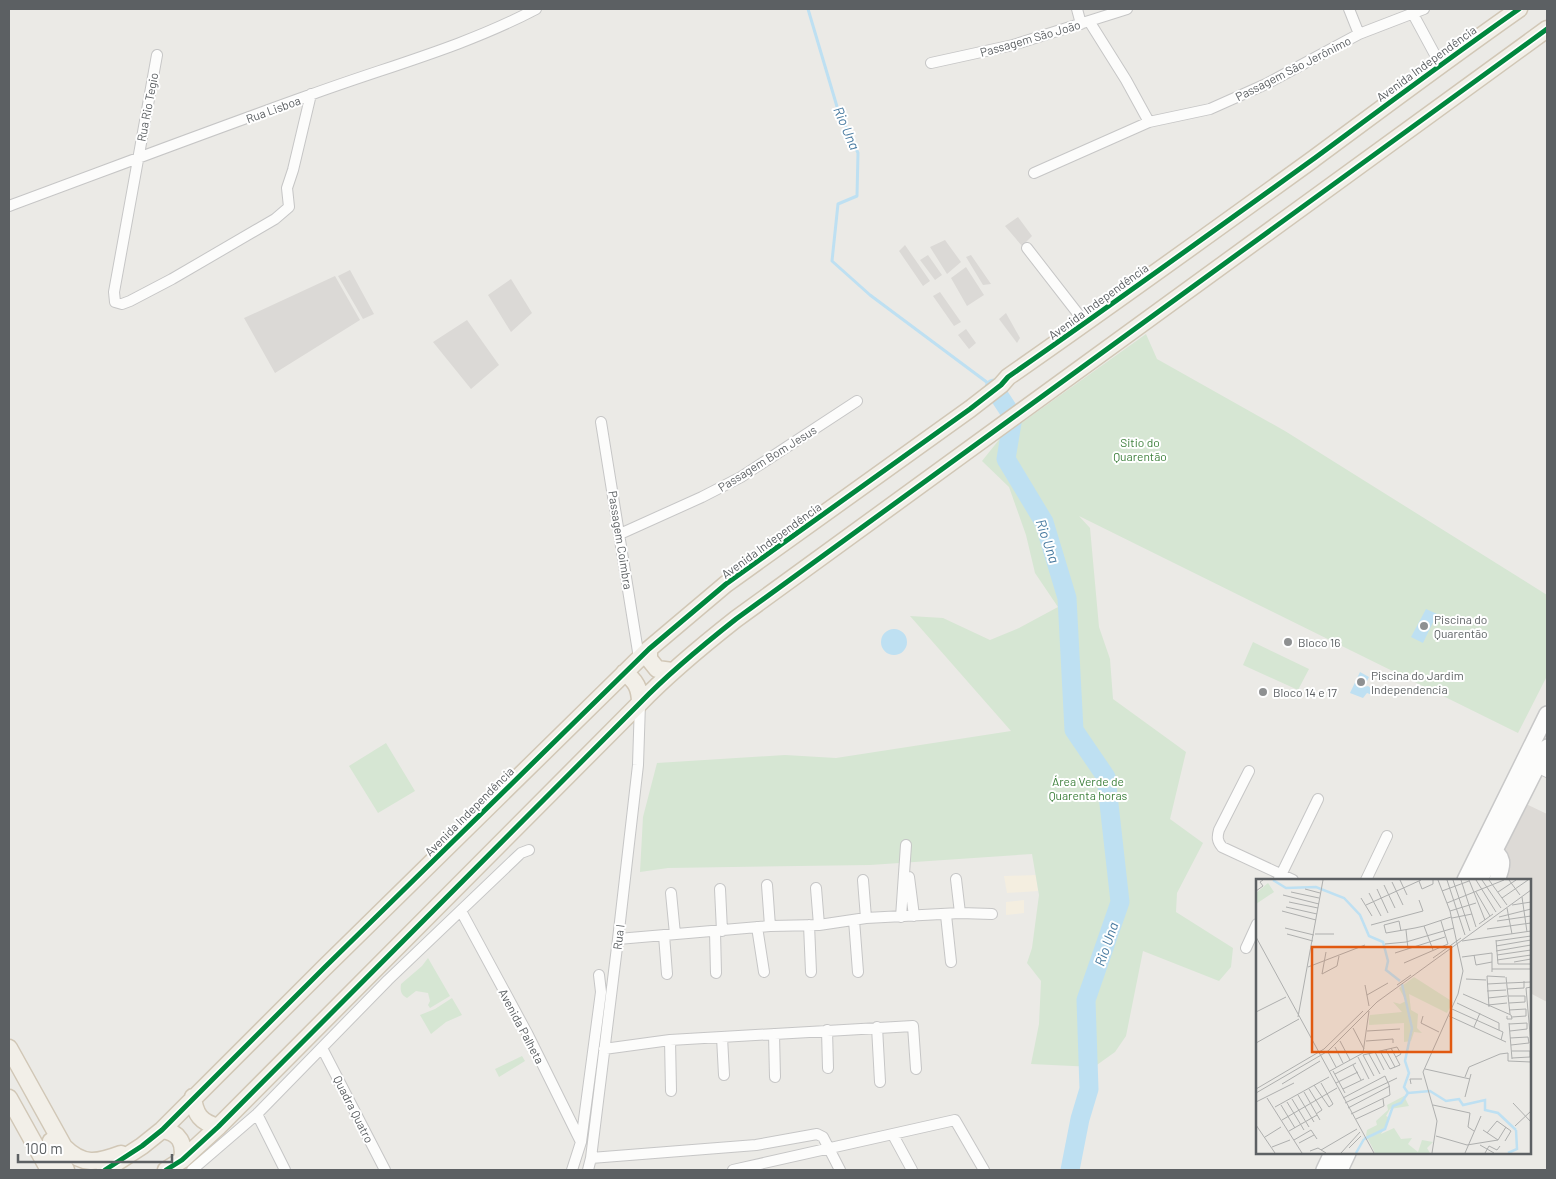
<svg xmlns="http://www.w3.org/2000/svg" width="1556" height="1179" font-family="Barlow,sans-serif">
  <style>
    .commercial { fill: #f4eee0 }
    .industrial { fill: #dbd9d6 }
    .education { fill: #dddad6 }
    .green { fill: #d6e6d3 }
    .water { fill: #bee0f2 }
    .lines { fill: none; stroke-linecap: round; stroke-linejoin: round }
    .stream { stroke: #bee0f2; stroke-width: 3 }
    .river { stroke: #bee0f2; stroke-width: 19 }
    .minor-casing { stroke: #c6c6c6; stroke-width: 12 }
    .secondary-casing { stroke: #c8c8c8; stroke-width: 18 }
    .primary-casing { stroke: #d1c7b6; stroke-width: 19 }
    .minor { stroke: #fcfcfb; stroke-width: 10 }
    .secondary { stroke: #fcfcfb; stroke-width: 15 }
    .primary { stroke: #f2efe8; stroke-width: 16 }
    .cycleway-casing { stroke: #fff; stroke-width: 8 }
    .cycleway { stroke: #00873e; stroke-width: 5 }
    .poi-dot { fill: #8e9091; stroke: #fff; stroke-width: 2 }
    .labels { text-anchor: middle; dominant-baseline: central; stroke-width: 4; stroke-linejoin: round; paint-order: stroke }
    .street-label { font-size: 12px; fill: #5c6063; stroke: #fff }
    .park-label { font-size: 12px; fill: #3f813d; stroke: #fff }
    .poi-label { font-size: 12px; fill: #5c6063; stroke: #fff; text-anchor: start }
    .water-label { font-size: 14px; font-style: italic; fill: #46799f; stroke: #fff }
    .inset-river { fill: none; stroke: #bee0f2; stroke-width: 2.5 }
    .inset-road { fill: none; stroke: #aeafae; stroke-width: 1 }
    .view { fill: #e15910; fill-opacity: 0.15; stroke: #e15910; stroke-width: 2.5 }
    .inset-edge { fill: none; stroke: #5c6063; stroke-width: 2.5 }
  </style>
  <rect width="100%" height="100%" fill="#ebeae6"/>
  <path class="commercial" d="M 1036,875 L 1038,891 L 1007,893 L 1004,876 Z
    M 1024,900 L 1024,913 L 1006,915 L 1006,902 Z"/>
  <path class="industrial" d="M 1018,217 L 1032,236 L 1022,246 L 1005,226 Z
    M 945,240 L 961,262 L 947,274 L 930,247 Z
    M 905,245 L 930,281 L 923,286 L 899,251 Z
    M 928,255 L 942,275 L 935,280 L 920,260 Z
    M 971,255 L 991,284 L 983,285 L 966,257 Z
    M 966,267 L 984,295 L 967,306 L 951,278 Z
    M 350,270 L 374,314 L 363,319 L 338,276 Z
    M 335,276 L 360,320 L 275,373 L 244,318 Z
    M 511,279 L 532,313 L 511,332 L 488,295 Z
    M 940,292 L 961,322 L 954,326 L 933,296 Z
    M 1006,313 L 1020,338 L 1017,343 L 999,319 Z
    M 467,320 L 499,365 L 471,389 L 433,342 Z
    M 966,329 L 976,343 L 969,349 L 958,335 Z"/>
  <path class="education" d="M 1524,803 L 1547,814 L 1547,1002 L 1530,993 L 1530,880 L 1486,880 Z"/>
  <path class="green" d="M 1146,334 L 1157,359 L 1285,431 L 1547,595 L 1547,676 L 1518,733 L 1079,516 L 1090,528 L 1099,627 L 1110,659 L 1113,699 L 1186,752 L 1170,819 L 1203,843 L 1177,893 L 1176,912 L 1233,948 L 1231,967 L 1219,981 L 1143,951 L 1126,1036 L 1115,1052 L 1094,1067 L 1031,1064 L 1039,1024 L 1041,981 L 1027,963 L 1032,948 L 1039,895 L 1032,854 L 870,865 L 668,868 L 640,872 L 643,817 L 657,763 L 785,755 L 836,758 L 1011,731 L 910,616 L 943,618 L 990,640 L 1019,628 L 1058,607 L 1035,573 L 1026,535 L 1009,487 L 982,461 L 1002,436 L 1016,450 L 1020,424 Z
    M 1253,642 L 1309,669 L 1298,690 L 1243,665 Z
    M 386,743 L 415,791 L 378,813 L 349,766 Z
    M 428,958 L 450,996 L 430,1008 L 428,1005 L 430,1001 L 428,993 L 416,991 L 407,998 C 401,995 400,991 401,984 L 422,966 Z
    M 452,998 L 462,1015 L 446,1022 L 431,1034 L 420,1015 L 435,1009 Z
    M 522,1056 L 525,1061 L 499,1077 L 495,1069 Z"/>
  <path class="water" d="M 1426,609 L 1437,614 L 1423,643 L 1411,637 Z
    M881 642a13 13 0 1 1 26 0a13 13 0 1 1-26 0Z
    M 1360,672 L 1369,677 L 1364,687 L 1368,686 L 1374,691 L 1372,695 L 1367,693 L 1363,698 L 1350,693 Z"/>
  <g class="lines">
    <path class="stream" d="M 808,9 L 838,110 L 858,153 L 857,196 L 838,204 L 832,261 L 870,295 L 992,386"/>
    <path class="river" d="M 994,388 L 1013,417 L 1006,459 L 1044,522 L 1067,598 L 1074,730 L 1106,777 L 1120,902 L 1086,1000 L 1089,1089 L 1080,1119 L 1070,1170"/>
    <defs>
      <path id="minor" d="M 1077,9 L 1081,24
        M 1349,9 L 1359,34
        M 1413,14 L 1440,64
        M 1089,21 L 1126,80 L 1149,122
        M 157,55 L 114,292 L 115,302 L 122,304 L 130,301 L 172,279 L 275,219 L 289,207 L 287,188 L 293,170 L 311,94
        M 931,63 L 1013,45 L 1127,9
        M 1034,173 L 1149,122 L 1210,109 L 1266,84 L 1359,34 L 1424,9
        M 9,206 C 109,169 209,131 310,95 C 386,67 464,47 536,9
        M 1027,248 L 1086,324
        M 601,422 L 639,658
        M 620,534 L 702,497 L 741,477 L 857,401
        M 1537,767 L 1547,772
        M 1249,771 L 1219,830 C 1217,837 1217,841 1222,847 L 1293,880
        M 909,877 L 914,916
        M 956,879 L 960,913
        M 1279,879 L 1318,799
        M 863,880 L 866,918
        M 1366,880 L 1387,836
        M 767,885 L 770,926
        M 816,888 L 819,925
        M 720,889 L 722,931
        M 671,893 L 675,934
        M 461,911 L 527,1033 L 581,1142
        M 946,915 L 951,962
        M 901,917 L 906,845
        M 854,920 L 858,972
        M 809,925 L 811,972
        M 757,927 L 764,972
        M 715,932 L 716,973
        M 664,935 L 667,974
        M 618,939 L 770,926 L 819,925 L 866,918 L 960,913 L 992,914
        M 1246,948 L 1257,924
        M 877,1027 L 880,1082
        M 827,1030 L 828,1068
        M 774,1034 L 775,1077
        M 722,1037 L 724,1075
        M 670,1040 L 671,1091
        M 322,1048 L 385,1170
        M 604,1049 L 670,1040 L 913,1026 L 916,1069
        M 257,1114 L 285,1170
        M 893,1135 L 912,1170
        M 591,1158 L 756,1145 L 817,1134 L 823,1137 L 840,1170
        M 192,1170 L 257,1114 L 388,980 L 521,853 L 529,850
        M 572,1170 L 581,1142 L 601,992 L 599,975
        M 588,1170 L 591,1158 L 618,939 L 638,765 L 640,703
        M 733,1170 L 955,1120 L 984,1170"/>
      <path id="secondary" d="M 1488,847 C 1505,856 1504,864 1497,880
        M 1465,880 L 1547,714
        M 1480,880 L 1547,747
        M 1324,1170 L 1332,1153
        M 1340,1170 L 1348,1153"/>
      <path id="primary" d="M 649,649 L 649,659 L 657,669 L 672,671
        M 624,673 C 636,680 640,689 640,703
        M 9,1048 L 64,1147 C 83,1166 97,1163 121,1154
        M 193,1097 C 195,1115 201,1122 218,1127
        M 9,1098 L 49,1170
        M 162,1130 C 180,1132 185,1144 182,1160
        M 51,1141 L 66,1170
        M 105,1170 L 142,1146 L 162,1130 L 324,968 L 649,649 L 726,584 L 970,409 L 1001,385 L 1008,377 C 1110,306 1211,233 1312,160 C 1381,109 1449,58 1519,9
        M 166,1170 L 182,1160 L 218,1127 L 640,703 C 670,672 703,645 736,619 L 1547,29"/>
    </defs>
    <use href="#minor" class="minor-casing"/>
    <use href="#secondary" class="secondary-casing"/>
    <use href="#primary" class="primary-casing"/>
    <use href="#minor" class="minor"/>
    <use href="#secondary" class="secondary"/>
    <use href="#primary" class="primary"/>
    <defs>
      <path id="cycleway" d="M 105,1170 L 142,1146 L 162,1130 L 324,968 L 649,649 L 726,584 L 970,409 L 1001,385 L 1008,377 C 1110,306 1211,233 1312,160 C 1381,109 1449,58 1519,9
        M 166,1170 L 182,1160 L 218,1127 L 640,703 C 670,672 703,645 736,619 L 1547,29"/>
    </defs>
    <use href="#cycleway" class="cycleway-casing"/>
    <use href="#cycleway" class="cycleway"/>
  </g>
  <g class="poi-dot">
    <circle cx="1424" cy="626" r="5"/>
    <circle cx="1288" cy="642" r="5"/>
    <circle cx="1361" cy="682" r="5"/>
    <circle cx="1263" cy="692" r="5"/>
  </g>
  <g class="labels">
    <g class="street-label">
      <text transform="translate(1030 38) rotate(-16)">Passagem São João</text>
      <text transform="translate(1426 63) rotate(-36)">Avenida Independência</text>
      <text transform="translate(1293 68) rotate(-27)">Passagem São Jerônimo</text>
      <text transform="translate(147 107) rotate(-79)">Rua Rio Tegio</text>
      <text transform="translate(273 109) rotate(-20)">Rua Lisboa</text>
      <text transform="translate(1098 301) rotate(-36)">Avenida Independência</text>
      <text transform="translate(767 458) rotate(-32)">Passagem Bom Jesus</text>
      <text transform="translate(621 540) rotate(81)">Passagem Coimbra</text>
      <text transform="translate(771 540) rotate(-36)">Avenida Independência</text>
      <text transform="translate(469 811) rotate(-45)">Avenida Independência</text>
      <text transform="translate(618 937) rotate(-83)">Rua I</text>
      <text transform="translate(522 1026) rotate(62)">Avenida Palheta</text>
      <text transform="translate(354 1109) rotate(63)">Quadra Quatro</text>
    </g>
    <g class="park-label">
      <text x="1140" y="442">Sitio do<tspan x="1140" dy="14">Quarentão</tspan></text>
      <text x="1088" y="781">Área Verde de<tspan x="1088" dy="14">Quarenta horas</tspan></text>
    </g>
    <g class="poi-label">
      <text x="1434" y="619">Piscina do<tspan x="1434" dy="14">Quarentão</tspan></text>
      <text x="1298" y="642">Bloco 16</text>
      <text x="1371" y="675">Piscina do Jardim<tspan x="1371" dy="14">Independencia</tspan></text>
      <text x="1273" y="692">Bloco 14 e 17</text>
    </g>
    <g class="water-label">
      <text transform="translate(847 128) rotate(67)">Rio Una</text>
      <text transform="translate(1048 541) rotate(71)">Rio Una</text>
      <text transform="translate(1106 944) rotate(-71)">Rio Una</text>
    </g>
  </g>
  <g transform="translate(1256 879)">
    <rect width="275" height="275" fill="#ebeae6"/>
    <path d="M 12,4 L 18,13 L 0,25 L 0,14 ZM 158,98 L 197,123 L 191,134 L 153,115 L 155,131 L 162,135 L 161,149 L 166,154 L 158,153 L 155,162 L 148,163 L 148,144 L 113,146 L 113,141 L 114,136 L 146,133 L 137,123 L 144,125 L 150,122 L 143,109 ZM 148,217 L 153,227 L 134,230 L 130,237 L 134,239 L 125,255 L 138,249 L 145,260 L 156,259 L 152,265 L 162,273 L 166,261 L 177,263 L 171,269 L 174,274 L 119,274 L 110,256 L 111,251 L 121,246 L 120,242 L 132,231 L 131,226 Z" fill="#d6e6d3"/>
    <path class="inset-river" d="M 17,1 L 30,9 L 60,8 L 88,19 L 104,36 L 113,57 L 127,63 L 132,82 L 130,91 L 144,102M 152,214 L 174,212 L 190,222 L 203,220 L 207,226 L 229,221 L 229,231 L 242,234 L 260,251M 108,260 L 129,250 L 137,227 L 145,224 L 152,214 L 148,208 L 153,194 L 149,182 L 156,149 L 146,105M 100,274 L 108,260M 252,274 L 261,270 L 260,251"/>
    <path class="inset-road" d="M 144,1 L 151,16M 191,1 L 209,56M 197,1 L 214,52M 205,1 L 220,48M 213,1 L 229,41M 220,1 L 240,33M 226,1 L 245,29M 233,1 L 251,26M 253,1 L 264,16M 163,2 L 166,10 L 177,5 L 177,1M 136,3 L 147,26M 128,6 L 139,29M 49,10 L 64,14M 121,10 L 132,34M 0,12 L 7,7 L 4,3 L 7,1M 186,12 L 213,2M 35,13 L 63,19M 220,13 L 234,37M 242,13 L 260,1M 113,14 L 125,37M 27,16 L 63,25M 266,18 L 271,53M 105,19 L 116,37M 246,19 L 272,1M 33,23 L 62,29M 191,24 L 248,1M 110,26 L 165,1M 256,26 L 275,23M 30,28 L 61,35M 251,29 L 256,55M 26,32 L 60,41M 194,32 L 220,24M 243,38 L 275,30M 196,39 L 216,35M 185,42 L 192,65M 241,42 L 275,37M 223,45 L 237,35M 115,46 L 167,32 L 163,21M 168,47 L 177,71M 29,49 L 58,56M 231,50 L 275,44M 150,51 L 152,70M 145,52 L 143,42 L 128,46 L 130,54 L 159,49 L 168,47 L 195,38M 31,55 L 57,62M 59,55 L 78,55M 0,58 L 118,274M 240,61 L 242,85 L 275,85M 206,62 L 275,52M 240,62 L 275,57M 129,65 L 150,63 L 198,49M 240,67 L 275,61M 240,72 L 275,66M 139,74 L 189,58M 218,76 L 220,86 L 236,83M 241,76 L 275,71M 206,78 L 236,74 L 236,93M 177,79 L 205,59M 241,81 L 275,76M 258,83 L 275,80M 148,84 L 192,65M 52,88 L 109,66M 236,90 L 275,90M 66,95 L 81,87 L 83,77M 66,95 L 70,73M 250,98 L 254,135M 210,100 L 230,101M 251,104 L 275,103M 231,105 L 250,104M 109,106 L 113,127M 141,106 L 155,96M 275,108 L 270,109 L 275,166M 251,110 L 268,109 L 268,102M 231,112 L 250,111M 207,115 L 255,136 L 256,140 L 251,140 L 251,137M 111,116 L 132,104M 252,117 L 269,117 L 269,123 L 253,124M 232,119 L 251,117M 201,124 L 243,144 L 243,151M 232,126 L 251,124M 233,128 L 231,97 L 249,98M 196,130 L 247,153 L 245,161M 253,131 L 270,130 L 270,137 L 256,138M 0,133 L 30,118M 167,137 L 165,144 L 183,153M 193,137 L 250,163M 42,138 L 67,1M 253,144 L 256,180M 253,145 L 271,144 L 271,150 L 254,152M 218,148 L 224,134M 97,149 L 108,170M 111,152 L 144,150M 254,159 L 272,158 L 273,164 L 255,166M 84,162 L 94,181M 110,162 L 137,160 L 137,164M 0,164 L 43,140M 79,168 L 87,184M 130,171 L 139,188M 124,172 L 134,190 L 144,186 L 135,169M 256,172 L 274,172 L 274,178 L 256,179M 72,173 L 80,188M 119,173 L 128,191M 113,175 L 124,195M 107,176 L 141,168 L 145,175 L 140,178M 107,176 L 118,197M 102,178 L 113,200M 97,186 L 105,201M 169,190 L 214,200M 74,192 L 107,174 L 113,132M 77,192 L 89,214M 79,195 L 100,184M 209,198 L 213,188 L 244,175 L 252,174 L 252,182 L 275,183M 80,204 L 102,193M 26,205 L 64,182M 155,205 L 154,200 L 166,200M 58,206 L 73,228 L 77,225 L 65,204M 0,210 L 68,170 L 107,132M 53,210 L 66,231 L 60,235M 87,210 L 108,200M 48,213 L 64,241M 0,214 L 72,172 L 121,123 L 275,11M 42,216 L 58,243M 209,218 L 215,195M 11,219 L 46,274M 87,219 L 129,197 L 133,206 L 134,216 L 95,235M 36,220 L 53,248M 0,223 L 38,204M 31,223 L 48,251M 89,224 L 141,199M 257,224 L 275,243M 25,226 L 39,249M 177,226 L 214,234 L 212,248 L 218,252M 19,228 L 73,198M 92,229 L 134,207M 100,240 L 128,227 L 127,220M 26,241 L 81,209M 0,246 L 19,274M 259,247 L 275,232M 227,251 L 242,261M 33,252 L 61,236M 231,254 L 241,242 L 255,252 L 249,262M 180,257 L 211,266 L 242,261M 9,258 L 25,248M 38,261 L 55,251 L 61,260M 242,261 L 250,248M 43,264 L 58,256M 224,266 L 238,274M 16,268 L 34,261M 93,269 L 105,257M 65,271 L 101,250M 54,272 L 62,269 L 70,274M 85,274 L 104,253M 176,274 L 181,242 L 167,193 L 202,115 L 207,92 L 194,32 L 182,1M 209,274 L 225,237M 229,274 L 233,267 L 241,271 L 244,267"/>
    <path class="view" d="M 56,68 L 195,68 L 195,173 L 56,173 Z"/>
    <rect width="275" height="275" class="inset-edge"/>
  </g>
  <rect width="1556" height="1179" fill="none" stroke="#5c6063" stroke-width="20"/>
  <path d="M18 1154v8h154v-8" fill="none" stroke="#5c6063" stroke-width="2.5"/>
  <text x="25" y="1154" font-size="15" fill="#5c6063" stroke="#ffffff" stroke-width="4" paint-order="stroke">100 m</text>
</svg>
